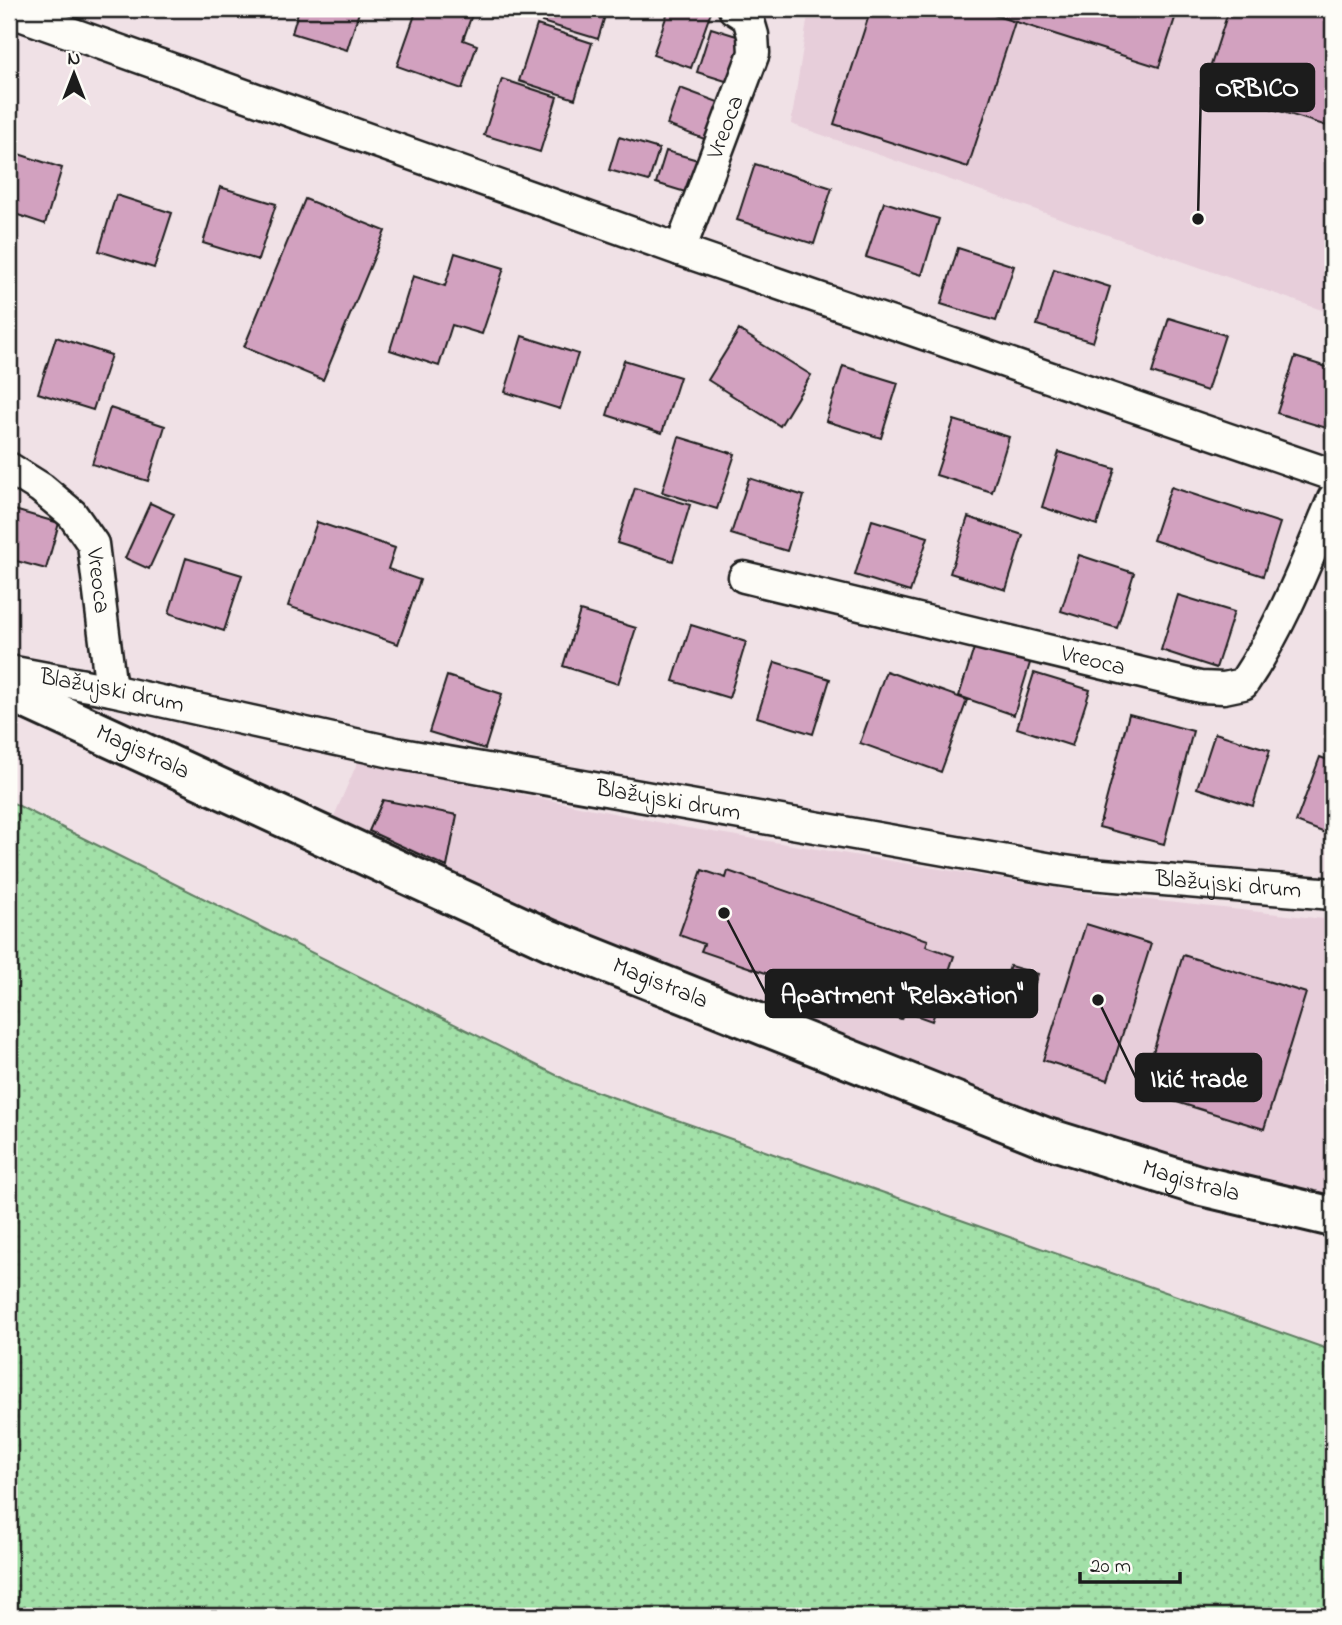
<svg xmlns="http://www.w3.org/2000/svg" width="1342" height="1625" font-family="'Indie Flower',sans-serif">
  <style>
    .built { fill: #e7ceda }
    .park { fill: url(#park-dots); stroke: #5f7e62; stroke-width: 2 }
    .building { fill: #d2a1bf; stroke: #1c1c1c; stroke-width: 2 }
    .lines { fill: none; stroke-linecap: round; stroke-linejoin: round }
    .minor-casing { stroke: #1c1c1c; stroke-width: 35 }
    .secondary-casing { stroke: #1c1c1c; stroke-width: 44 }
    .minor { stroke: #fdfcf7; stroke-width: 30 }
    .secondary { stroke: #fdfcf7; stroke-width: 38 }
    .labels { text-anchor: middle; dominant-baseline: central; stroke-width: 5; stroke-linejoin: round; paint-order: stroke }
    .street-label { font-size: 24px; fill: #1c1c1c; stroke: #fdfcf7 }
    .leader { fill: none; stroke: #1c1c1c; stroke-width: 2.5 }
    .callout-dot { fill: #1c1c1c; stroke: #fdfcf7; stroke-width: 2.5 }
    .callout { fill: #1c1c1c; stroke: #1c1c1c; stroke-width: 2.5 }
    .callout-label { font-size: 26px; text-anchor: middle; font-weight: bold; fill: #fff }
  </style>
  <defs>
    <pattern id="park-dots" width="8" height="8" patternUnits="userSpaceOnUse" patternTransform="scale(1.75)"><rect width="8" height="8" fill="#a2e0a8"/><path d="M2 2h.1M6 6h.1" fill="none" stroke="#8bc090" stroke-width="1.8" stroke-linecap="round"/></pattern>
  </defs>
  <rect width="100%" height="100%" fill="#f0e1e6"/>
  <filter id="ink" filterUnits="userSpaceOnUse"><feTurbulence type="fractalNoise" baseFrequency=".0143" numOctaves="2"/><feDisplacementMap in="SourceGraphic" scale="14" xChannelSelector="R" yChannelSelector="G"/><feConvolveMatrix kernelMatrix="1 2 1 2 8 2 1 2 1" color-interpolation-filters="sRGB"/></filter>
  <g filter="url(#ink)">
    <path class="built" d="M 797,9 L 1333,9 L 1333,314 L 791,124 L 808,15 Z
      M 358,761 L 682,827 L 1094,894 L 1333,920 L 1333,1217 L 1198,1185 L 325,837 Z"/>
    <path class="park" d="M 9,801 L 572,1083 L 1333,1351 L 1333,1616 L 9,1616 Z"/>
    <path class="building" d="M 299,9 L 360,9 L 347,50 L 292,33 Z
      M 417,9 L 474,9 L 463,40 L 477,45 L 462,89 L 397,66 Z
      M 546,9 L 607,9 L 598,39 L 542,22 Z
      M 669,9 L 712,9 L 691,68 L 653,55 Z
      M 871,9 L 975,9 L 1015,22 L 968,167 L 834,124 Z
      M 975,9 L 1178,9 L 1159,67 Z
      M 1229,9 L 1333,9 L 1333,128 L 1204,87 Z
      M 537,25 L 592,43 L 575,99 L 519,81 Z
      M 711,28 L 746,39 L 732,83 L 697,72 Z
      M 502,79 L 557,97 L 540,152 L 484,135 Z
      M 680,88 L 729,106 L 715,143 L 667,125 Z
      M 619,137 L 659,149 L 649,181 L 609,170 Z
      M 9,151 L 62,168 L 45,224 L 9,212 Z
      M 666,151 L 705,162 L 695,195 L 656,183 Z
      M 755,164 L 832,188 L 814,244 L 737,220 Z
      M 220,187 L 276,204 L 258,260 L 203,243 Z
      M 116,195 L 172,213 L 154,268 L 99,251 Z
      M 305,199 L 385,231 L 323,380 L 244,347 Z
      M 884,202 L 939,219 L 922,275 L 866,257 Z
      M 958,248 L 1014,266 L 996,321 L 941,304 Z
      M 455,253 L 504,268 L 482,334 L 452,325 L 439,366 L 390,350 L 413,276 L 445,286 Z
      M 1054,269 L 1110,287 L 1093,342 L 1037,325 Z
      M 1169,318 L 1225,335 L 1207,391 L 1152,373 Z
      M 739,330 L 811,375 L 780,426 L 708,380 Z
      M 522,336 L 578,354 L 560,409 L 505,392 Z
      M 56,337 L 111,355 L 93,410 L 38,393 Z
      M 1295,357 L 1333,369 L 1333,430 L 1277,413 Z
      M 624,360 L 680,377 L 662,433 L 607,415 Z
      M 843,366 L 898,383 L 881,438 L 826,421 Z
      M 110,408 L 165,426 L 148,481 L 92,464 Z
      M 954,420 L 1009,437 L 992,492 L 936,475 Z
      M 679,437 L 735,454 L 717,509 L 662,492 Z
      M 1059,452 L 1115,469 L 1097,525 L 1042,507 Z
      M 749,478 L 804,496 L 787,551 L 731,534 Z
      M 1171,487 L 1280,523 L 1263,576 L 1153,540 Z
      M 635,488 L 690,505 L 673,561 L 617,543 Z
      M 150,503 L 174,514 L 149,569 L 125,558 Z
      M 11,509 L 59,523 L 46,569 L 9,559 L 9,517 Z
      M 968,517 L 1023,535 L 1006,590 L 950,573 Z
      M 872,520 L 928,537 L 910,592 L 855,575 Z
      M 317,522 L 395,548 L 388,569 L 420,580 L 398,644 L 288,606 Z
      M 1079,555 L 1134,573 L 1117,628 L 1061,611 Z
      M 186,558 L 242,575 L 224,631 L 169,613 Z
      M 1178,595 L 1234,612 L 1216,668 L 1161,650 Z
      M 580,611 L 636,628 L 618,684 L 563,666 Z
      M 691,625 L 746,642 L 729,698 L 673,681 Z
      M 976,642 L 1031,660 L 1014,715 L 959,696 Z
      M 775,662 L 830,679 L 813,734 L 757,717 Z
      M 886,671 L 967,700 L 941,772 L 860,743 Z
      M 1034,673 L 1090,690 L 1072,746 L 1017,728 Z
      M 447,676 L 502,694 L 485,749 L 429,732 Z
      M 1129,714 L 1193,731 L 1164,844 L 1099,827 Z
      M 1215,733 L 1270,750 L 1253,806 L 1197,788 Z
      M 1320,757 L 1333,762 L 1333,836 L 1296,822 Z
      M 383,800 L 457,815 L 447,867 L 369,831 Z
      M 702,870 L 726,878 L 728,871 L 928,940 L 926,946 L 954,956 L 932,1021 L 904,1011 L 901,1019 L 701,951 L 704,944 L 679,935 Z
      M 1086,924 L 1151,944 L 1108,1080 L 1043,1060 Z
      M 1183,955 L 1306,993 L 1264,1129 L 1141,1091 Z
      M 1010,966 L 1038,974 L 1029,1002 L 1001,994 Z"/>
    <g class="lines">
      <defs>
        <g id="minor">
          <path d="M 9,11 L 680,250 L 1333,475"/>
          <path id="s1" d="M 680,250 L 754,53 L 753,35 L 748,18 L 734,9"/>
          <path id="s2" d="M 9,468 L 41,488 L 72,514 L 93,544 L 111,690"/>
          <path id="s3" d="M 744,577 L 1200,687 L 1224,688 L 1243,684 C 1282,626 1306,563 1333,499"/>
          <path id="s4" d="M 9,671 L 111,690 L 396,753 L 1058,870 L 1079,873 L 1333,894"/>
        </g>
        <g id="secondary">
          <path id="s5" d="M 9,691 L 550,940 L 1044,1137 L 1198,1185 L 1333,1217"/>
        </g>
      </defs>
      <use href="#minor" class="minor-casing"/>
      <use href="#secondary" class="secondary-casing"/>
      <use href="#minor" class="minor"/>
      <use href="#secondary" class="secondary"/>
    </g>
  </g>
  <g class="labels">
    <g class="street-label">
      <text stroke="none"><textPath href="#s1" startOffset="131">Vreoca</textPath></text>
      <text stroke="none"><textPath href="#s2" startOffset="152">Vreoca</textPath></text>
      <text stroke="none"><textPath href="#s3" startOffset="359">Vreoca</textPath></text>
      <text stroke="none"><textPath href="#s4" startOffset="105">Blažujski drum</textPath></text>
      <text stroke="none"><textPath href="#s5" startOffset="147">Magistrala</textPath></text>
      <text stroke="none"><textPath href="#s4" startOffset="672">Blažujski drum</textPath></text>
      <text stroke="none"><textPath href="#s4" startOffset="1239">Blažujski drum</textPath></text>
      <text stroke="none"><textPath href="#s5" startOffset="714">Magistrala</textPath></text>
      <text stroke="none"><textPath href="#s5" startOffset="1281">Magistrala</textPath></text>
    </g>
  </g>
  <path class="leader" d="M1198 219L1201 87M724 913L766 994M1098 1000L1136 1078"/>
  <g class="callout-dot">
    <circle cx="1198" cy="219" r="7"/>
    <circle cx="724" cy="913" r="7"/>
    <circle cx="1098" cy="1000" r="7"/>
  </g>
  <g class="callout">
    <rect x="1201" y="64" width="113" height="47" rx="7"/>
    <rect x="766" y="970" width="271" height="47" rx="7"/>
    <rect x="1136" y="1054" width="125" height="47" rx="7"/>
  </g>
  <g class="callout-label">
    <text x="1257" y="96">ORBICO</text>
    <text x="902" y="1003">Apartment "Relaxation"</text>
    <text x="1199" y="1087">Ikić trade</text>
  </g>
  <rect width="1342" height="1625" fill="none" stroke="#fdfcf7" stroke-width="35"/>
  <rect x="18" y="18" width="1307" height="1590" fill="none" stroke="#1c1c1c" stroke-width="2.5" filter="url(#ink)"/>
  <g transform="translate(74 74)" stroke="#fdfcf7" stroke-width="5" paint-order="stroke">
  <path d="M0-5L12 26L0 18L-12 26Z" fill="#1c1c1c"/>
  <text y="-10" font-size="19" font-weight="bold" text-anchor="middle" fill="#1c1c1c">N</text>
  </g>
  <path d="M1080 1572v10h100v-10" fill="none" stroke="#1c1c1c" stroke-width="3.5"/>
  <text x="1090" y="1572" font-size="21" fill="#1c1c1c" stroke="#fdfcf7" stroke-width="5" paint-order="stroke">20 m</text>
</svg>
